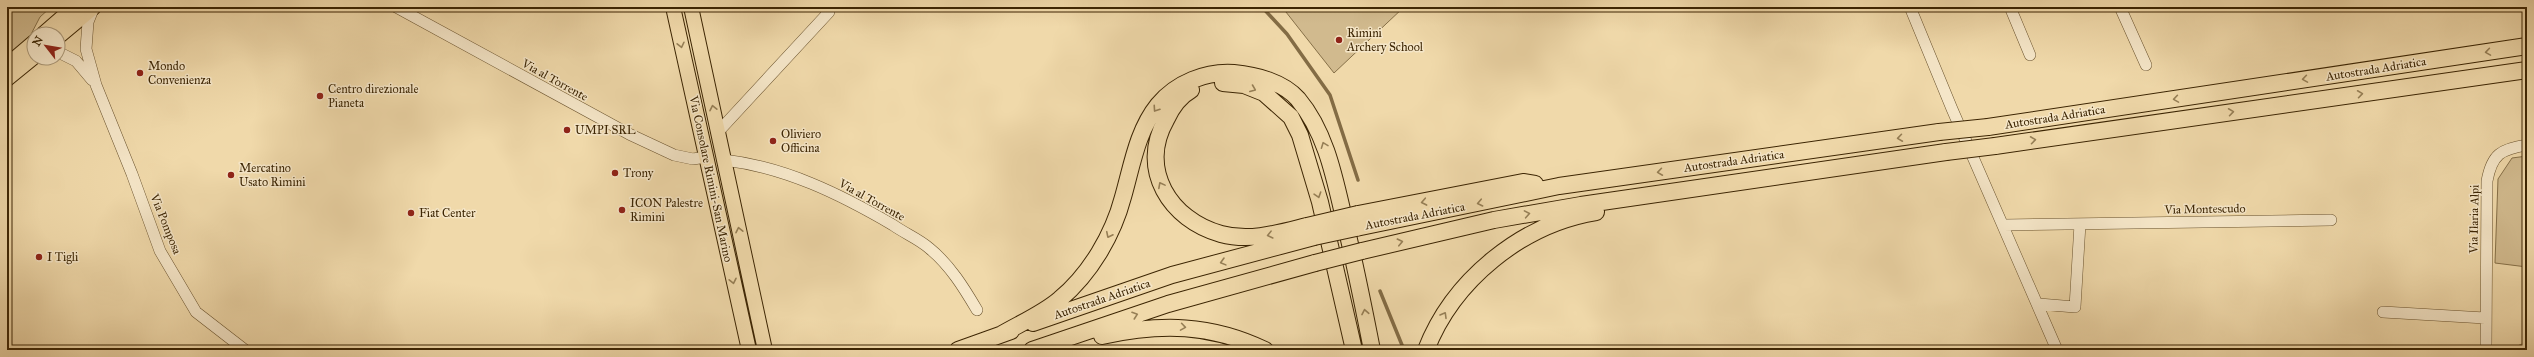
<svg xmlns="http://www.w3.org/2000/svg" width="2534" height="357" font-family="'IM FELL Great Primer',serif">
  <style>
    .green { fill: #d1ba8e; stroke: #867048 }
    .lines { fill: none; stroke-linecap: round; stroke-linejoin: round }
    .stream { stroke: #836c45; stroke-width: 3.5 }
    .minor-casing { stroke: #69522d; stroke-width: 12 }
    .major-casing { stroke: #3c2503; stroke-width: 16 }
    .highway-casing { stroke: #3c2503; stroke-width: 18 }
    .minor { stroke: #f5e6c8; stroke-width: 11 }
    .major { stroke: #f0d9aa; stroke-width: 14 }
    .highway { stroke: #f0d9aa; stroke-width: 16 }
    .highway-bridge-casing { stroke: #3c2503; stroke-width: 18; stroke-linecap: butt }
    .highway-bridge { stroke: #f0d9aa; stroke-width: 16 }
    .oneway { stroke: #967f56 }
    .poi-dot { fill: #8f2418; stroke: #f5e6c8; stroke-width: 1.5 }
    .labels { text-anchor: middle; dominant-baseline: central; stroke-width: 3; stroke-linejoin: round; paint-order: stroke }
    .poi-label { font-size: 12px; fill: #3c2503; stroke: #f5e6c8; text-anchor: start }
    .street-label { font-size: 12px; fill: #3c2503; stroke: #f5e6c8 }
  </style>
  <rect width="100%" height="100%" fill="#f0d9aa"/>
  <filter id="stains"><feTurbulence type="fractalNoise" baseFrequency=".005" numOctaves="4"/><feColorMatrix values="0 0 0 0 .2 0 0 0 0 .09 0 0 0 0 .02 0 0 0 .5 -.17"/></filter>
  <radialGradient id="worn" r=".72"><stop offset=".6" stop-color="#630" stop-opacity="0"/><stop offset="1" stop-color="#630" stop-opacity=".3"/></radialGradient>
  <path class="green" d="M 7,7 L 51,7 L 40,17 L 28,40 L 7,57 Z
    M 1282,7 L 1404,7 L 1334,73 Z
    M 2527,156 L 2527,267 L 2495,263 L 2498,179 L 2512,158 Z"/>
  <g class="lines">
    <path class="stream" d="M 1262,7 L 1287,34 L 1330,95 L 1358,180
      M 1380,291 L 1404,350"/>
    <defs>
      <path id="minor" d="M 94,7 L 88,22 L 86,49 L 96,85 L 132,174 L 160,251 L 196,312 L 245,350
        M 396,7 L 629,134 L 674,155 L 693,159 L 706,157
        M 1910,7 L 1952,109 L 2057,350
        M 2010,7 L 2030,55
        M 2120,7 L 2146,65
        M 58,52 L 76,61 L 92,80
        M 718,132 L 829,12 L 823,7
        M 724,160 C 785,167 840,194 893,225 C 904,233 919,239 929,248 C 950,265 964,288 977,310
        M 2004,225 L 2331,220
        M 2039,304 L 2075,307 L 2080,224
        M 2383,312 L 2485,318
        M 2486,350 L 2487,181 C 2492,154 2501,149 2527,145
        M 2522,350 L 2527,348"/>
      <path id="major" d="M 673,7 L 749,350
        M 691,7 L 765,350
        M 43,34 L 74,7
        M 58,37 L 94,7
        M 7,65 L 34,42
        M 7,79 L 34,57"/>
      <path id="highway" d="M 1223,83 L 1244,85 L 1264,93 L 1291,117 L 1300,135 L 1320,202 L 1354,350
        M 1191,90 C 1180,96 1171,109 1166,120 C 1138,169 1170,220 1221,234 C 1250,242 1279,233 1307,226
        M 1988,127 L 2527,46
        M 1995,146 L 2527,70
        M 1358,214 L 1523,182 L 1535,184
        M 1356,228 L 1559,186 L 1939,132
        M 1362,251 L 1494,220 L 1581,205 L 1946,152
        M 1033,323 L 1172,275 L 1314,237
        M 1002,334 C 1021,323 1044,313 1060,299 C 1090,274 1113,235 1123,197 C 1132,166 1137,131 1158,105 C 1176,83 1206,71 1234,73 C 1256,75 1283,82 1298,99 C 1325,131 1334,175 1343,214 C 1354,259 1363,304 1372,350
        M 1102,336 C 1161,323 1211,324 1265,350
        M 958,350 L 1011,331
        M 1032,350 L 1168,304 L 1315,263
        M 1426,350 C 1453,280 1522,224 1596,212"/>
    </defs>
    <use href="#minor" class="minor-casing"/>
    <use href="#major" class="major-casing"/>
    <use href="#highway" class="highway-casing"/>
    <use href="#minor" class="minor"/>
    <use href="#major" class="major"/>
    <use href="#highway" class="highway"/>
    <defs>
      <path id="highway-bridge" d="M 1939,132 L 1988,127
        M 1946,152 L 1995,146
        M 1307,226 L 1358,214
        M 1314,237 L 1356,228
        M 1315,263 L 1362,251"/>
    </defs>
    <use href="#highway-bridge" class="highway-bridge-casing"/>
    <use href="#highway-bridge" class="highway-bridge"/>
  </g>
  <defs><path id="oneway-chevron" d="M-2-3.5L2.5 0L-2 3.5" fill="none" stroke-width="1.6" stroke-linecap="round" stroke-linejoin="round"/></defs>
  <g class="oneway">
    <use href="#oneway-chevron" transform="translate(681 45) rotate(77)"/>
    <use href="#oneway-chevron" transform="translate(2488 52) rotate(171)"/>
    <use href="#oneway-chevron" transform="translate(2305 79) rotate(171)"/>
    <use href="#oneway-chevron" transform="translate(1253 89) rotate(22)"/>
    <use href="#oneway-chevron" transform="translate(2360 94) rotate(-8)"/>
    <use href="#oneway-chevron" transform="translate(2176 99) rotate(171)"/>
    <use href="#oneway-chevron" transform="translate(713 108) rotate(-102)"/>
    <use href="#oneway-chevron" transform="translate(1156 109) rotate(124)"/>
    <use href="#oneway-chevron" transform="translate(2231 112) rotate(-8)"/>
    <use href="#oneway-chevron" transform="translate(1900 138) rotate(172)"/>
    <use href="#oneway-chevron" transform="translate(2033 140) rotate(-8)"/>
    <use href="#oneway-chevron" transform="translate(1324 145) rotate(-111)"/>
    <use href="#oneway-chevron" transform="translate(1660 172) rotate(172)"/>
    <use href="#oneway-chevron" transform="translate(1161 185) rotate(-118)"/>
    <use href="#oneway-chevron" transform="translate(1318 195) rotate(72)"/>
    <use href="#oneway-chevron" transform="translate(1424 202) rotate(169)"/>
    <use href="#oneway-chevron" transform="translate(1480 203) rotate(168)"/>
    <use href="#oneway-chevron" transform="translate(1527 214) rotate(-10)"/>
    <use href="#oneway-chevron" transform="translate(739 230) rotate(-102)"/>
    <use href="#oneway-chevron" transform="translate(1109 235) rotate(116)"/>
    <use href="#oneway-chevron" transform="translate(1270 235) rotate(166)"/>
    <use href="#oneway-chevron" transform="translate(1400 242) rotate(-13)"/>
    <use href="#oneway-chevron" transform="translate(1223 262) rotate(165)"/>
    <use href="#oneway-chevron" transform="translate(733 281) rotate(78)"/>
    <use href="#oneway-chevron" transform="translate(1365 312) rotate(-101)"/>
    <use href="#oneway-chevron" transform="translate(1135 315) rotate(-19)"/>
    <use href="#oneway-chevron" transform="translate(1444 315) rotate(-60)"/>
    <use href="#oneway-chevron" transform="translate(1183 327) rotate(9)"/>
  </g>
  <g class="poi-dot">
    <circle cx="1339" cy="40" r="4"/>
    <circle cx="140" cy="73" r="4"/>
    <circle cx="320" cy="96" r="4"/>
    <circle cx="567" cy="130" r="4"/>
    <circle cx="773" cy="141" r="4"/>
    <circle cx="615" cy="173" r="4"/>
    <circle cx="231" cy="175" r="4"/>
    <circle cx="622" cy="210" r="4"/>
    <circle cx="411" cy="213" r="4"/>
    <circle cx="39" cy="257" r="4"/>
  </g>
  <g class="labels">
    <g class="poi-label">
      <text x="1347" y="33">Rimini<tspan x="1347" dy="14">Archery School</tspan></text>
      <text x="148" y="66">Mondo<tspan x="148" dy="14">Convenienza</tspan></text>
      <text x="328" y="89">Centro direzionale<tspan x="328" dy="14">Pianeta</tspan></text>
      <text x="575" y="130">UMPI SRL</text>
      <text x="781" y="134">Oliviero<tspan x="781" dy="14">Officina</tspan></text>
      <text x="239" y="168">Mercatino<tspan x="239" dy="14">Usato Rimini</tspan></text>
      <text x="623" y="173">Trony</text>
      <text x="630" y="203">ICON Palestre<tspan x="630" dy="14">Rimini</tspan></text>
      <text x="419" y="213">Fiat Center</text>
      <text x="47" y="257">I Tigli</text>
    </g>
    <g class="street-label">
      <text transform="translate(2376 69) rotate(-9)">Autostrada Adriatica</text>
      <text transform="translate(555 80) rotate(29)">Via al Torrente</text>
      <text transform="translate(2055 117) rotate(-9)">Autostrada Adriatica</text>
      <text transform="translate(1734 161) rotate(-8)">Autostrada Adriatica</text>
      <text transform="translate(711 179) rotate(78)">Via Consolare Rimini-San Marino</text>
      <text transform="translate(872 200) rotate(29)">Via al Torrente</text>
      <text transform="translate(2205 209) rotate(-1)">Via Montescudo</text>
      <text transform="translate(1415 216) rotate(-11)">Autostrada Adriatica</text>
      <text transform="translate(2474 219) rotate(-89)">Via Ilaria Alpi</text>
      <text transform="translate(166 224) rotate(68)">Via Pomposa</text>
      <text transform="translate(1102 299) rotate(-19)">Autostrada Adriatica</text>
    </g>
  </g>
  <rect width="2534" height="357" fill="none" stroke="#f0d9aa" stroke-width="24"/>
  <rect x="8" y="8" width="2518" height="341" fill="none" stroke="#3c2503" stroke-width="2"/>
  <rect x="12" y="12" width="2510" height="333" fill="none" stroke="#3c2503"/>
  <g transform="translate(46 46) rotate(301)"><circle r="19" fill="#f5e6c8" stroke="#ab9979"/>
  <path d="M0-3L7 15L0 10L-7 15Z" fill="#8f2418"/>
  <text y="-6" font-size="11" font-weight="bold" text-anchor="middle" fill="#3c2503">N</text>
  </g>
  <rect width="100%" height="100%" filter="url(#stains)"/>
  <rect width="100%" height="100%" fill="url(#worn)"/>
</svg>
